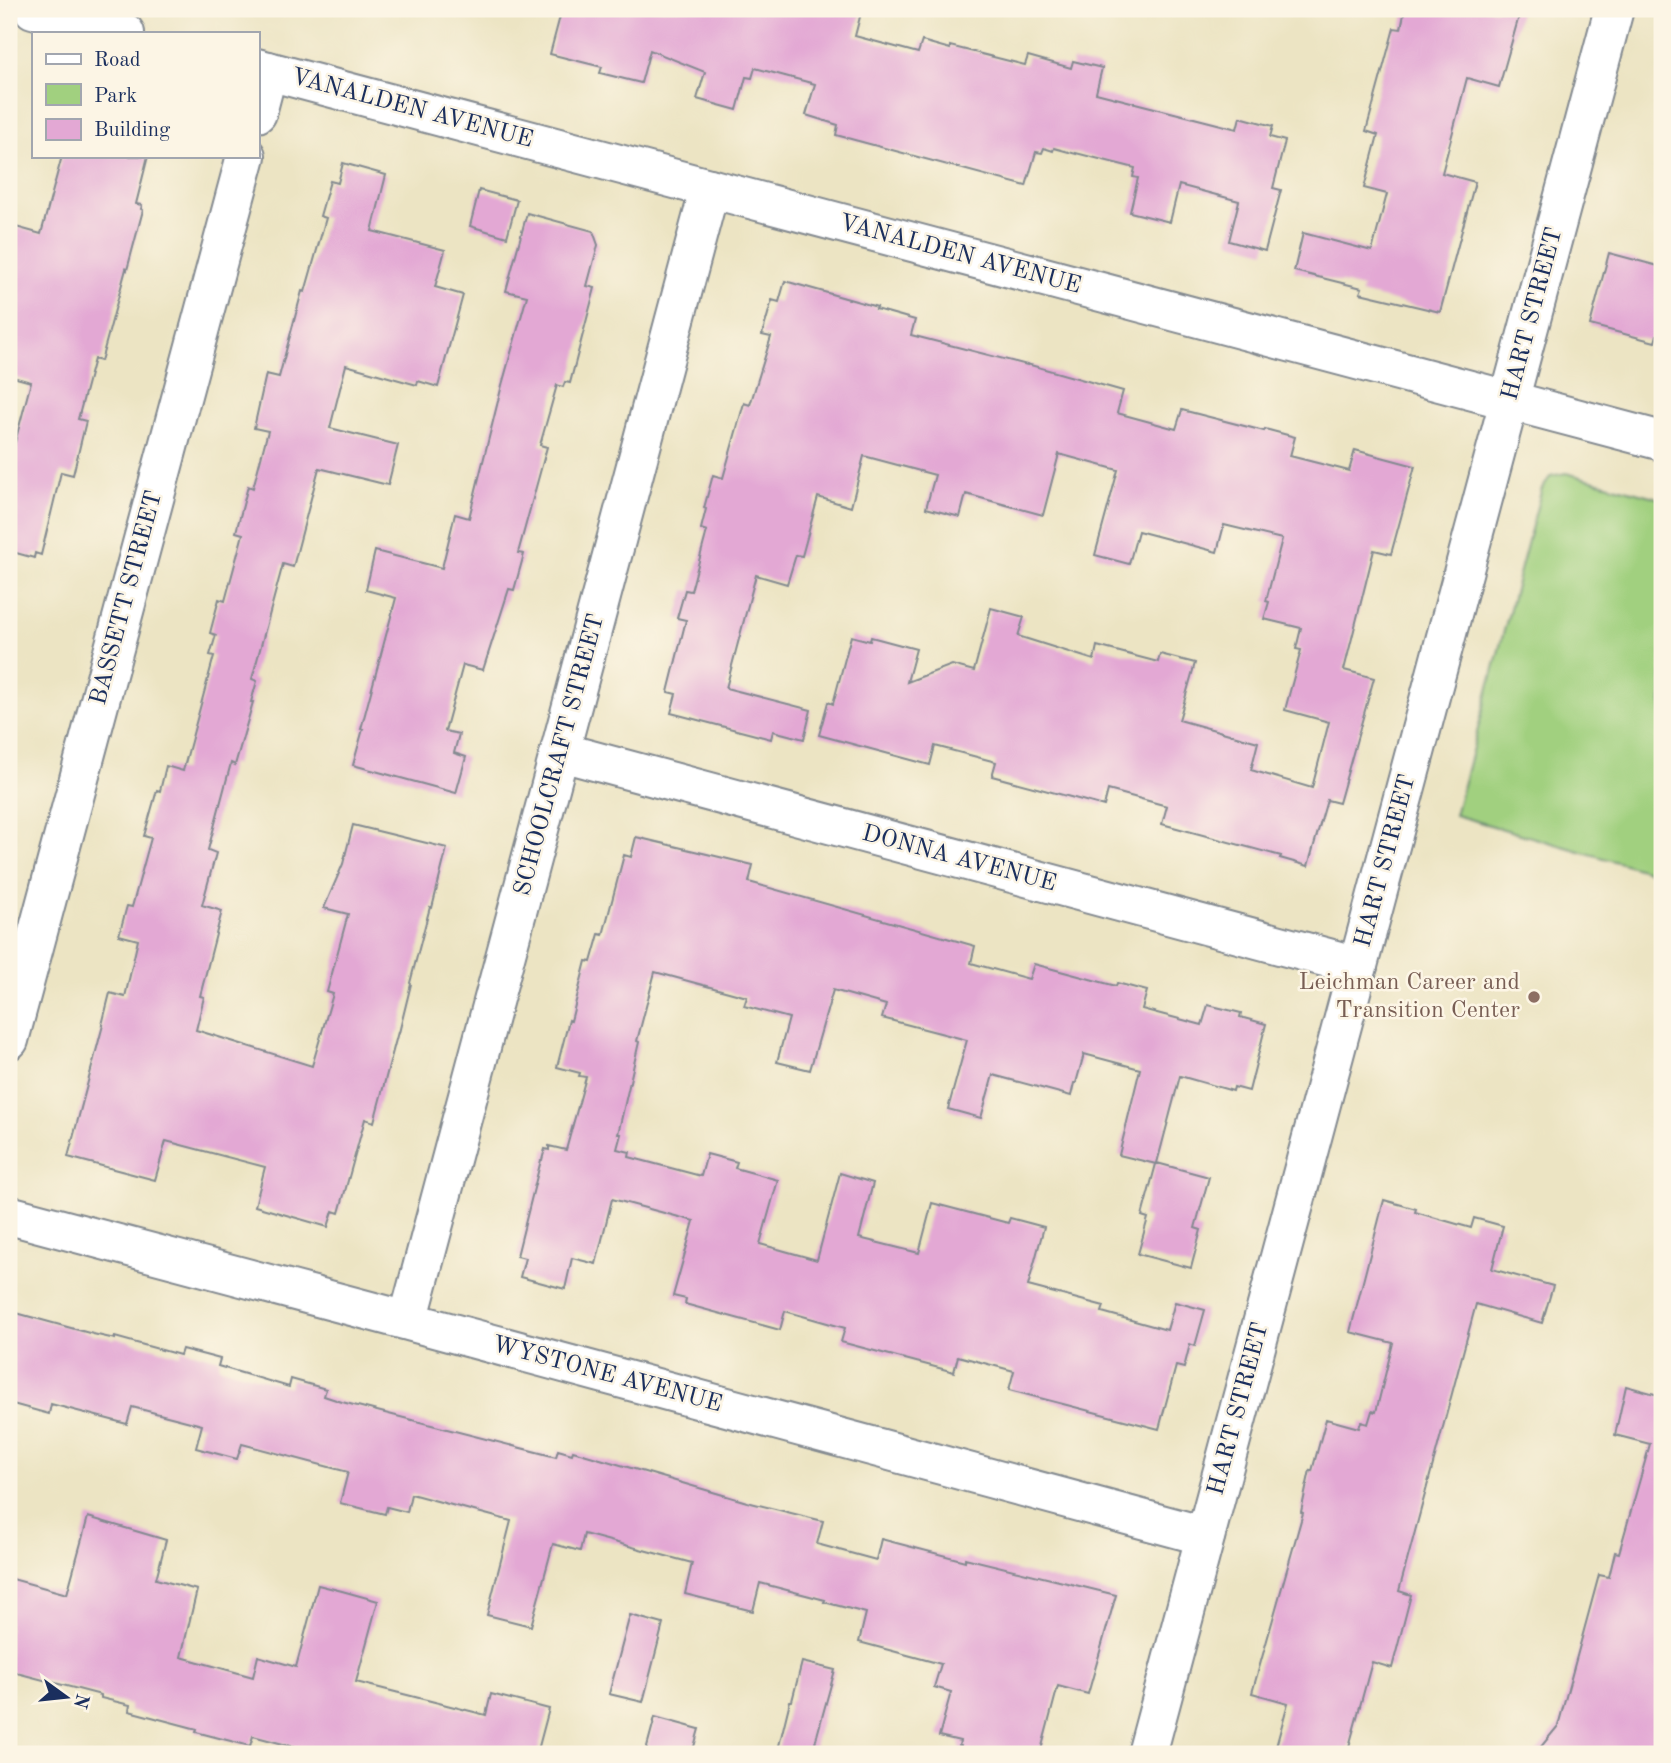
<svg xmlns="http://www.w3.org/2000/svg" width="1671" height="1763" font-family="'Old Standard TT',serif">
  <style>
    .green { fill: #a1d07f; stroke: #5e806e; stroke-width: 2 }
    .building { fill: #e3a8d4 }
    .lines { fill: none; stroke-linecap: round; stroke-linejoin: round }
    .minor-casing { stroke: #848a90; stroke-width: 42 }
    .tertiary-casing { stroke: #848a90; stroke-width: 42 }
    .minor { stroke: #fff; stroke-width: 38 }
    .tertiary { stroke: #fff; stroke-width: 38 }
    .education-dot { fill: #8d6e63; stroke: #fcf5e5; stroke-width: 2.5 }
    .labels { text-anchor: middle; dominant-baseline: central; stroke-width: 5; stroke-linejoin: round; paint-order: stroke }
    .street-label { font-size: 24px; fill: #1b2f5e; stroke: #fcf5e5 }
    .education-label { font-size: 24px; fill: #785e54; stroke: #fcf5e5; text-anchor: end }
  </style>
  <rect width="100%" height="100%" fill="#fcf5e5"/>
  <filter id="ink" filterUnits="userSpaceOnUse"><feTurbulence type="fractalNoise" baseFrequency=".0143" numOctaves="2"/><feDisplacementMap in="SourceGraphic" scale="14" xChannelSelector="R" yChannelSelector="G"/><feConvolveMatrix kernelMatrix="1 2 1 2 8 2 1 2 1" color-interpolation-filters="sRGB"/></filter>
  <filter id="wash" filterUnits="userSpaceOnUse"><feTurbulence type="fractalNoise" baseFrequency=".00686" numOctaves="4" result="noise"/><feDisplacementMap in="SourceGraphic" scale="28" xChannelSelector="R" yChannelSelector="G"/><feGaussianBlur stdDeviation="1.57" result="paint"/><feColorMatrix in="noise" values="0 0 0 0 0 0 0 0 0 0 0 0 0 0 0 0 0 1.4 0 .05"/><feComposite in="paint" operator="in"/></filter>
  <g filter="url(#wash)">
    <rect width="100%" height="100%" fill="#ece4c3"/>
    <path class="green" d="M 1566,473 L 1662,499 L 1662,875 L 1455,815 L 1542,488 L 1551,476 Z"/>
    <g id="blocks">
      <path class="building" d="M 562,9 L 862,9 L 855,36 L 918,53 L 922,41 L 950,49 L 950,46 L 1025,65 L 1028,56 L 1071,68 L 1073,61 L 1102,68 L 1096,93 L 1237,129 L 1240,117 L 1273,126 L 1270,137 L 1285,141 L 1273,188 L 1281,190 L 1265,251 L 1229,241 L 1239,201 L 1179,185 L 1170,222 L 1130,212 L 1138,178 L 1133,177 L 1135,168 L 1076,153 L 1076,154 L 1054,148 L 1053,151 L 1044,148 L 1042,153 L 1036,152 L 1026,186 L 836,135 L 838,125 L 806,115 L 815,84 L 755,68 L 752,78 L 746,77 L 737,110 L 697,99 L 705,72 L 650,50 L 641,83 L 600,73 L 602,67 L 550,54 Z
        M 1405,9 L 1521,9 L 1499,87 L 1467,78 L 1442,173 L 1475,182 L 1440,312 L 1360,293 L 1362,288 L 1294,271 L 1303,233 L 1372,251 L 1387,194 L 1364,188 L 1378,135 L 1366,131 L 1394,28 L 1401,29 Z
        M 62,156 L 148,156 L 136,204 L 142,205 L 141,209 L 143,210 L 127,270 L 126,269 L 101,361 L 94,359 L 78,419 L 86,421 L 73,475 L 61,472 L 41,555 L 35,553 L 34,558 L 9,551 L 9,465 L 31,382 L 9,376 L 9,225 L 41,234 Z
        M 343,163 L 386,175 L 372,231 L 445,250 L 435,287 L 463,295 L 438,387 L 418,381 L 417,385 L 346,365 L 330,428 L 398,445 L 388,485 L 319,468 L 293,567 L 283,564 L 252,679 L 257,681 L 251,702 L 253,702 L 235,765 L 231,763 L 208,850 L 216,853 L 202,905 L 222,911 L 200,996 L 204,997 L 196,1030 L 312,1066 L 333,994 L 327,992 L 348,914 L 324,908 L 343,864 L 353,825 L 447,848 L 432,908 L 430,907 L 410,983 L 411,984 L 399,1033 L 398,1032 L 374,1122 L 365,1119 L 339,1213 L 333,1211 L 328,1227 L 255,1206 L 265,1167 L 166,1141 L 155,1180 L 68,1157 L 103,1025 L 102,1025 L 110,993 L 125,997 L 138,940 L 119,935 L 127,906 L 132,907 L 151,838 L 144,836 L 157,790 L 160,791 L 166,766 L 183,771 L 214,656 L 210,655 L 216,635 L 210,633 L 219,599 L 225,601 L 243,534 L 236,532 L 248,486 L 253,488 L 268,431 L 254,428 L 266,374 L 279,377 L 302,291 L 305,292 L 326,218 L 320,216 L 330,181 L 338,183 Z
        M 479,190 L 517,200 L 507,237 L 470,226 Z
        M 527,213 L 593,231 L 598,245 L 587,286 L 595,288 L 570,383 L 565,382 L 563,387 L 557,385 L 540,445 L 547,447 L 518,553 L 524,554 L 514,590 L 509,589 L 483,670 L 463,665 L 445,731 L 459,734 L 454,753 L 466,757 L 456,793 L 353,765 L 363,729 L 361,729 L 396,598 L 366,590 L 375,551 L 442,568 L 455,514 L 469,518 L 502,385 L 527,296 L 506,291 Z
        M 1609,253 L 1662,267 L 1662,336 L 1657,335 L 1655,342 L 1590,325 Z
        M 785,281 L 877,307 L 876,309 L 915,320 L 911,335 L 1027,365 L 1027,364 L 1123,391 L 1117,413 L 1176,429 L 1182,410 L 1264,431 L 1265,429 L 1295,437 L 1290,456 L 1349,471 L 1355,450 L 1415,466 L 1391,554 L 1374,550 L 1344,670 L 1374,678 L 1339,803 L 1327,800 L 1308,866 L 1280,858 L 1281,856 L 1162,824 L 1167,806 L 1108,790 L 1104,806 L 992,776 L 996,762 L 935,746 L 930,765 L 819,735 L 828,702 L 833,704 L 851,636 L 870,641 L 871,637 L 916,649 L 907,682 L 952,665 L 974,671 L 991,608 L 1024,617 L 1018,636 L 1094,660 L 1097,646 L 1158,662 L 1160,654 L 1195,663 L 1179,720 L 1258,742 L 1251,770 L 1312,788 L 1329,722 L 1285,710 L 1301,650 L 1296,649 L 1301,628 L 1264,619 L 1269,602 L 1266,601 L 1282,539 L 1224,525 L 1217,552 L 1138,531 L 1129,564 L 1095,555 L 1118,470 L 1059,454 L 1043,515 L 966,494 L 960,517 L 926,508 L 935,475 L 864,456 L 851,507 L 818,497 L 802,556 L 796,555 L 787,584 L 756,575 L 726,688 L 811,710 L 804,739 L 773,731 L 771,739 L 671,713 L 676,694 L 668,692 L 686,620 L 677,618 L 685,590 L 691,591 L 707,531 L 701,529 L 706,509 L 704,508 L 713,475 L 723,478 L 744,403 L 750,405 L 771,337 L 762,335 L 772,300 L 779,302 Z
        M 636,837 L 753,865 L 749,882 L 975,946 L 971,963 L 1029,979 L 1034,964 L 1116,986 L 1117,983 L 1147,991 L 1142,1009 L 1202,1025 L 1208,1005 L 1241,1013 L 1240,1017 L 1266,1024 L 1249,1091 L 1234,1087 L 1233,1091 L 1180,1076 L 1157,1163 L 1209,1177 L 1195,1228 L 1201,1230 L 1191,1268 L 1138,1254 L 1148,1218 L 1142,1216 L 1156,1164 L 1119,1155 L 1140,1069 L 1084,1054 L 1076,1083 L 1074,1083 L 1071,1096 L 993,1075 L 981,1118 L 948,1109 L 967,1040 L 882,1018 L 886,1005 L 833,990 L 810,1070 L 777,1062 L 789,1018 L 744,1006 L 747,997 L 655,972 L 637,1041 L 639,1042 L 618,1134 L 621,1134 L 617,1149 L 630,1152 L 629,1157 L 701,1176 L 707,1154 L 737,1162 L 735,1168 L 778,1180 L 760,1244 L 817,1260 L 840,1173 L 873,1183 L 859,1238 L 919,1253 L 932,1203 L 1008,1223 L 1010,1218 L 1044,1227 L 1028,1286 L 1104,1306 L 1102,1312 L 1167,1330 L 1175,1302 L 1205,1310 L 1195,1346 L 1190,1344 L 1184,1368 L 1176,1366 L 1159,1429 L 1009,1390 L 1014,1371 L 958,1356 L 954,1372 L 841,1342 L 845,1328 L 785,1311 L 780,1330 L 685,1304 L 686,1299 L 673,1296 L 694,1221 L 612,1199 L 596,1264 L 572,1258 L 565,1289 L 520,1277 L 525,1258 L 517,1256 L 541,1160 L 542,1160 L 545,1149 L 549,1150 L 549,1146 L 566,1150 L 586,1077 L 579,1076 L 580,1073 L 557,1067 L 569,1020 L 571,1021 L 586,961 L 591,962 L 599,934 L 603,935 L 624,855 L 631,857 Z
        M 1384,1200 L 1416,1209 L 1415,1212 L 1471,1228 L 1474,1218 L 1503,1226 L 1492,1269 L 1553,1286 L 1542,1323 L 1476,1304 L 1399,1591 L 1411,1595 L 1392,1668 L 1372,1662 L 1347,1754 L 1274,1754 L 1288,1703 L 1252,1693 L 1303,1513 L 1301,1512 L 1310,1470 L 1312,1471 L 1326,1419 L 1359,1428 L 1361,1422 L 1368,1424 L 1372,1411 L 1376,1412 L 1393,1343 L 1350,1332 Z
        M 9,1311 L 93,1334 L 115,1339 L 115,1337 L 180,1355 L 182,1349 L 220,1359 L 218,1366 L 289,1387 L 291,1379 L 326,1389 L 324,1396 L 342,1402 L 556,1457 L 558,1450 L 572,1454 L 573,1451 L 747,1502 L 823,1521 L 817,1544 L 876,1560 L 881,1539 L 965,1561 L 965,1558 L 1116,1595 L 1088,1694 L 1058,1686 L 1040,1754 L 959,1754 L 961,1746 L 959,1745 L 960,1741 L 939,1736 L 951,1692 L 934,1687 L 941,1664 L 859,1642 L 866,1613 L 824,1602 L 825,1600 L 760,1583 L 753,1611 L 685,1594 L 692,1563 L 584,1534 L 580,1551 L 553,1544 L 531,1626 L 487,1615 L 511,1521 L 411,1494 L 407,1512 L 387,1507 L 385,1514 L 340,1503 L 348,1472 L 242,1444 L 237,1459 L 196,1448 L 202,1425 L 132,1407 L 127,1424 L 51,1404 L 49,1414 L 9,1403 Z
        M 1626,1386 L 1662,1396 L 1662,1754 L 1535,1754 L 1558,1726 L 1599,1575 L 1609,1577 L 1615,1552 L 1619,1553 L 1650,1444 L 1615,1435 Z
        M 88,1517 L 166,1540 L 156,1579 L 197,1590 L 181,1657 L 253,1677 L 258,1656 L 296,1667 L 318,1585 L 342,1591 L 378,1601 L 356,1682 L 486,1715 L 491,1694 L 549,1709 L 537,1754 L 321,1754 L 253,1736 L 250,1746 L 196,1732 L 197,1729 L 129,1711 L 130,1705 L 101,1698 L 101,1695 L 9,1671 L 9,1578 L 67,1594 Z
        M 630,1615 L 663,1624 L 643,1702 L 609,1694 Z
        M 802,1662 L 835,1670 L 812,1754 L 777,1754 L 790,1701 L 792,1701 Z
        M 655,1717 L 699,1729 L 692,1754 L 645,1754 Z"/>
    </g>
  </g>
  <g filter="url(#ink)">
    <use href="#blocks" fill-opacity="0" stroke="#848a90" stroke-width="2"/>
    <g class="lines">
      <defs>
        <path id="minor" d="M 257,113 L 268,71
          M 561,752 L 1358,966
          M 9,1040 L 246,156
          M 9,1215 L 408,1321 L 1205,1536
          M 408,1321 L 710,188"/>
        <path id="tertiary" d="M 33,9 L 125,33
          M 257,68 L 1662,441
          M 1147,1754 L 1614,9"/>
      </defs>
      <use href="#minor" class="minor-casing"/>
      <use href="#tertiary" class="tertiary-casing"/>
      <use href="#minor" class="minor"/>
      <use href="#tertiary" class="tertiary"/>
    </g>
  </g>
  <circle class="education-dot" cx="1534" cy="997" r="7"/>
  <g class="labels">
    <g class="street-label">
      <text transform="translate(412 109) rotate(15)">VANALDEN AVENUE</text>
      <text transform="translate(960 255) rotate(15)">VANALDEN AVENUE</text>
      <text transform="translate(1533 314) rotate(-75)">HART STREET</text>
      <text transform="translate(127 598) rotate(-75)">BASSETT STREET</text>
      <text transform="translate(560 755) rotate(-75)">SCHOOLCRAFT STREET</text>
      <text transform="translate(959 859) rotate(15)">DONNA AVENUE</text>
      <text transform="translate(1386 861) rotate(-75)">HART STREET</text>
      <text transform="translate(607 1375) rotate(15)">WYSTONE AVENUE</text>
      <text transform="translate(1239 1409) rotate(-75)">HART STREET</text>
    </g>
    <g class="education-label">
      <text x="1520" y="983">Leichman Career and<tspan x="1520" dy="28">Transition Center</tspan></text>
    </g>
  </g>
  <rect width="1671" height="1763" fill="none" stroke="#fcf5e5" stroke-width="35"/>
  <rect x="32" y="32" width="228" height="126" fill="#fcf5e5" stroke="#a2a6af" stroke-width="2"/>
  <rect x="46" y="54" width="35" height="10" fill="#ffffff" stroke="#a2a6af" stroke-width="2"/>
  <text x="94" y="66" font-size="21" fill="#1b2f5e">Road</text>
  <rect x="46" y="84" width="35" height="21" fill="#a1d07f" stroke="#a2a6af" stroke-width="2"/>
  <text x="94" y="102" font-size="21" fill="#1b2f5e">Park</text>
  <rect x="46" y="119" width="35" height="21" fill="#e3a8d4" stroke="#a2a6af" stroke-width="2"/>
  <text x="94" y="136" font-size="21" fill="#1b2f5e">Building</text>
  <g transform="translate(66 1697) rotate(105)" stroke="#fcf5e5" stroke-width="5" paint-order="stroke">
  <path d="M0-5L12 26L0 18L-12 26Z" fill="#1b2f5e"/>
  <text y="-10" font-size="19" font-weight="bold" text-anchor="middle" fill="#1b2f5e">N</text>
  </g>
</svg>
